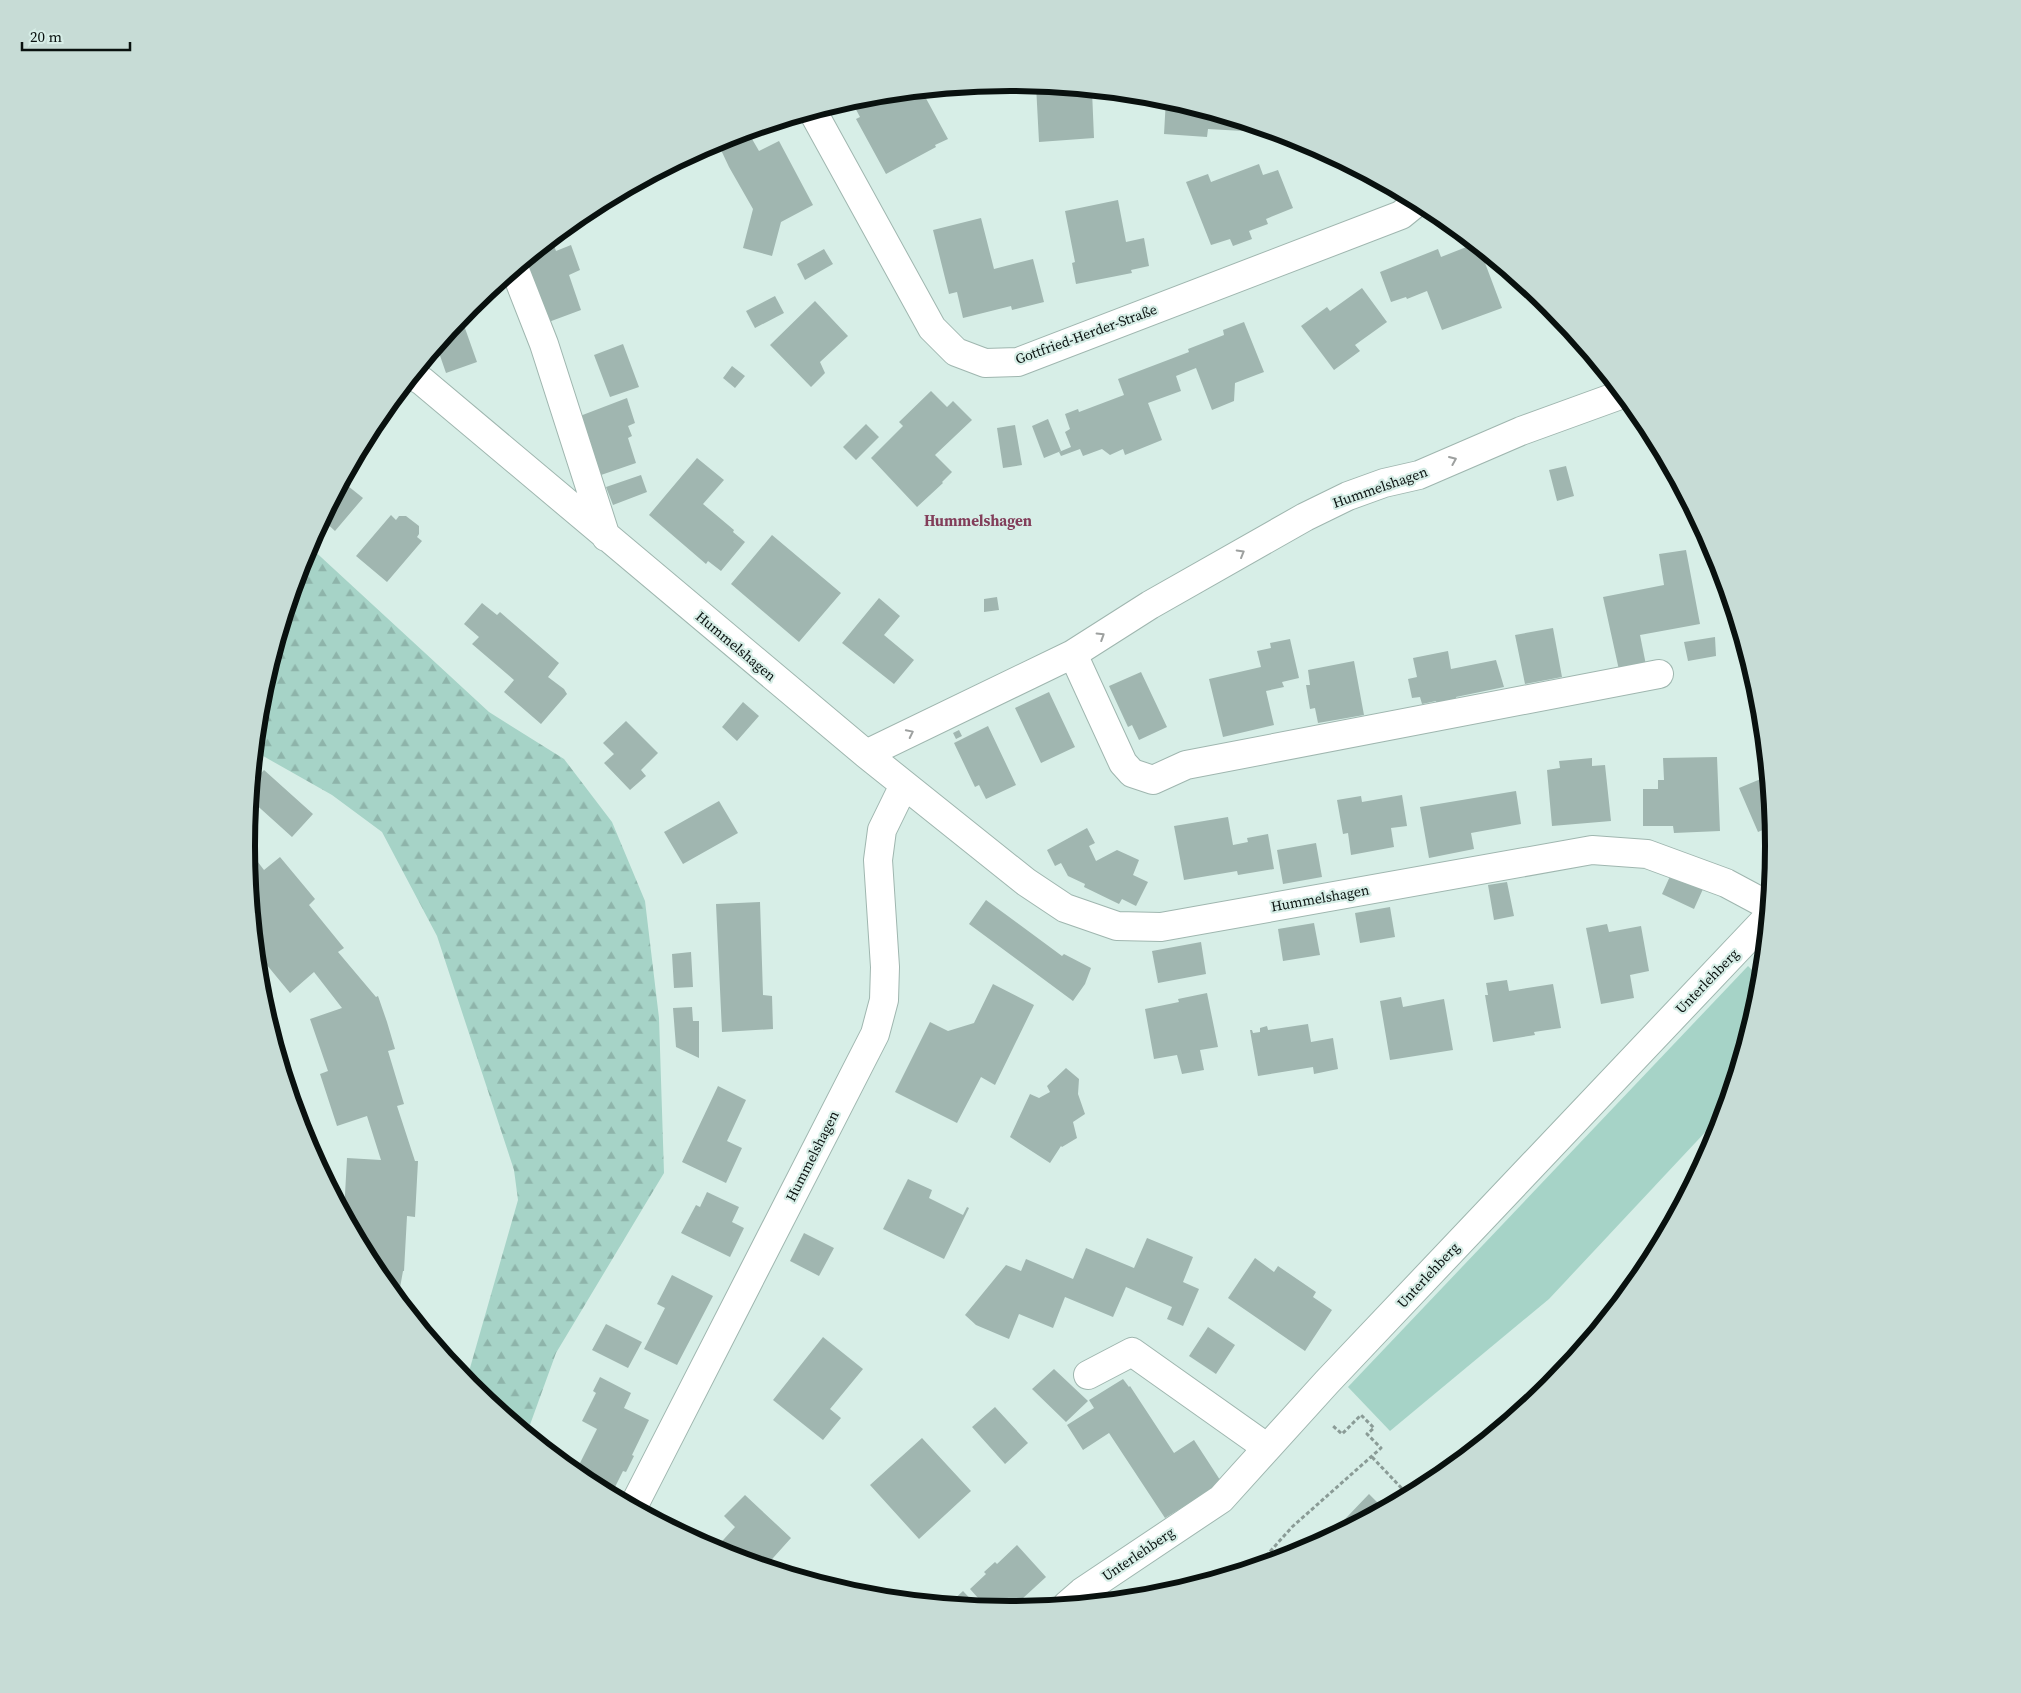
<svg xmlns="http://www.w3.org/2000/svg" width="2021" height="1693" font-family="'Source Serif 4',serif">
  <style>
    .grass { fill: #a6d3c7 }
    .forest { fill: url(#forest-firs) }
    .building { fill: #a0b6b0 }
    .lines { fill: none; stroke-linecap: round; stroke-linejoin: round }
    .minor-casing { stroke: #9fb6af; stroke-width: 30 }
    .path { stroke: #8a9b96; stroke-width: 3; stroke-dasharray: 4 2.5; stroke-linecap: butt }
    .minor { stroke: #fff; stroke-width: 28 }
    .oneway { stroke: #9da09f }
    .labels { text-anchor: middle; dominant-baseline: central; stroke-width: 4.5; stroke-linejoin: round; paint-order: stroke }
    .street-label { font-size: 14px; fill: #09110f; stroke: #d7eee7 }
    .neighbourhood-label { font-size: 15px; font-weight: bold; fill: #823e5a; stroke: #d7eee7 }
    .rim { fill: none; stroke: #09110f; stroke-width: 6 }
  </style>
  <defs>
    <pattern id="forest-firs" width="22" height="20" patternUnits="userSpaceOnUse" patternTransform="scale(1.25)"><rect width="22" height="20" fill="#a6d3c7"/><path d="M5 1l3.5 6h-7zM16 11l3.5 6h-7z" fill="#8eb4aa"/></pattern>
  </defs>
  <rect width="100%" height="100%" fill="#d7eee7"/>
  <path class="grass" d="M 1748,966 L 1761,979 L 1760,996 L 1725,1111 L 1549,1299 L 1390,1431 L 1348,1387 Z"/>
  <path class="forest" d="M 309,546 L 489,712 L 564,759 L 612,822 L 645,901 L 659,1018 L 664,1173 L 556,1353 L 527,1433 L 466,1382 L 518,1200 L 514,1170 L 437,936 L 382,832 L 332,795 L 256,752 L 261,697 L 305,554 Z"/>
  <path class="building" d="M 1036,85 L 1092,91 L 1094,138 L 1039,142 Z
    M 922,91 L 948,139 L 935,145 L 936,147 L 886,174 L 856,119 L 860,117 L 851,100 L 862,97 Z
    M 1166,99 L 1243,123 L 1243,131 L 1208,129 L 1207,137 L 1164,134 Z
    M 748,132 L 759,151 L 779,141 L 813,205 L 781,222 L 772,256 L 743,248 L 753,209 L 729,167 L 721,150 L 724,148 L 719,140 Z
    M 1259,164 L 1263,175 L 1278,170 L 1293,208 L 1266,219 L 1268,224 L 1249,231 L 1252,239 L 1233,246 L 1230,239 L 1211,245 L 1186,182 L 1208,174 L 1211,182 Z
    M 1118,200 L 1126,242 L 1144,238 L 1149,266 L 1131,270 L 1132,273 L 1076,284 L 1072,263 L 1075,262 L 1065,211 Z
    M 981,218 L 994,269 L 1033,259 L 1044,302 L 1012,310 L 1011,306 L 963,318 L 957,292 L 949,294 L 933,230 Z
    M 552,240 L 556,251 L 571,245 L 580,270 L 569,275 L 581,310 L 546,323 L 524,263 Z
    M 1474,244 L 1479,247 L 1502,308 L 1442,330 L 1427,291 L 1407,299 L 1406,297 L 1391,302 L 1380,272 L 1438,249 L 1441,257 Z
    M 824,249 L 833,264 L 805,280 L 797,264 Z
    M 492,288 L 496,297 L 470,307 L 470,306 Z
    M 1362,288 L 1387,322 L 1355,345 L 1360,351 L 1334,370 L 1301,326 L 1327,307 L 1330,311 Z
    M 775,296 L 784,313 L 755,328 L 746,311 Z
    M 815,301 L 848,336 L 820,362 L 825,373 L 811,387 L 770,345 Z
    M 461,317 L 477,362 L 446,373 L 437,347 Z
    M 1244,322 L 1264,372 L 1235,383 L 1234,401 L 1212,410 L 1196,368 L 1176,376 L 1181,391 L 1148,403 L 1162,440 L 1125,455 L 1123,449 L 1110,455 L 1102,449 L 1083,456 L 1080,449 L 1061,456 L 1059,452 L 1071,447 L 1065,432 L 1070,429 L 1065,414 L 1078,409 L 1079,412 L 1124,395 L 1118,379 L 1189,352 L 1188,349 L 1224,335 L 1223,330 Z
    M 623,344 L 639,387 L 610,397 L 594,355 Z
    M 732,366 L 745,376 L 735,388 L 723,378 Z
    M 931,391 L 947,407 L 953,401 L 972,420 L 935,455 L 952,472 L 942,482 L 943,483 L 917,507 L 871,458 L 903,426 L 899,422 Z
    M 627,398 L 635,423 L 628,426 L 632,436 L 628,438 L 636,463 L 601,475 L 580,416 Z
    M 1048,419 L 1061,451 L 1044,458 L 1032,426 Z
    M 866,424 L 879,437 L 856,460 L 843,447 Z
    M 1015,425 L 1022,465 L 1003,468 L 997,428 Z
    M 697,458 L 724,480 L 703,504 L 734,530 L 733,532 L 745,542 L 721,571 L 708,561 L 706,564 L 649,515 Z
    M 1566,466 L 1574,496 L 1557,501 L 1549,470 Z
    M 641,475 L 647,492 L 613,505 L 606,487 Z
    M 343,482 L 363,498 L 335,531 L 323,520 Z
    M 391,515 L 396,520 L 399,516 L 406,516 L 419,526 L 419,534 L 417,537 L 422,541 L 387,582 L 356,556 Z
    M 772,535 L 841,593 L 799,642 L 731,584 Z
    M 1686,550 L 1700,624 L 1640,635 L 1646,665 L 1619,670 L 1603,597 L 1664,585 L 1659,554 Z
    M 1728,592 L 1736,619 L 1728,621 L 1722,593 Z
    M 997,597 L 999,610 L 984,612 L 984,599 Z
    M 879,598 L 900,616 L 884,635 L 914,660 L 894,684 L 842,643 Z
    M 482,603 L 497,615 L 500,612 L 559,663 L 548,677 L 564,689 L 567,694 L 541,724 L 504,692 L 514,680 L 472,644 L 479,637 L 464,624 Z
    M 1553,628 L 1562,677 L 1525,684 L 1515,635 Z
    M 1715,637 L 1716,656 L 1688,661 L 1684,642 Z
    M 1290,639 L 1299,678 L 1282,682 L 1284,687 L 1266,691 L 1274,725 L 1223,737 L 1209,679 L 1261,667 L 1257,651 L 1271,648 L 1270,643 Z
    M 1448,651 L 1451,669 L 1496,660 L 1504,687 L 1456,697 L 1458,705 L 1438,709 L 1436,701 L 1422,704 L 1420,697 L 1412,698 L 1408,679 L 1417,677 L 1413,658 Z
    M 1354,661 L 1364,715 L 1318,723 L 1315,708 L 1310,709 L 1306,685 L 1310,685 L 1308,670 Z
    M 1141,672 L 1167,727 L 1139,740 L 1132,725 L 1128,727 L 1109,686 Z
    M 1049,692 L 1075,747 L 1041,763 L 1015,708 Z
    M 743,702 L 759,716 L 737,741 L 722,727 Z
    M 626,721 L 658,753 L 641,770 L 646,776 L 630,790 L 604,763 L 614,754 L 603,743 Z
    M 988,726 L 1016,785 L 986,799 L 979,785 L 975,787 L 954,743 Z
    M 959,730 L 962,736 L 956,739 L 953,733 Z
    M 1717,757 L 1720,831 L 1674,833 L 1673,826 L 1643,826 L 1643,789 L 1658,789 L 1658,780 L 1664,780 L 1663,758 Z
    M 1592,758 L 1592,766 L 1605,765 L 1611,821 L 1552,826 L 1547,770 L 1560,768 L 1559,761 Z
    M 264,770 L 313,814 L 292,837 L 251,800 L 253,782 Z
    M 1768,776 L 1772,826 L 1758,832 L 1739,788 Z
    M 1516,791 L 1521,824 L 1471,833 L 1474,849 L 1429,858 L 1420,807 Z
    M 1402,795 L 1407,826 L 1391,828 L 1394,847 L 1351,855 L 1348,833 L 1343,834 L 1337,800 L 1361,796 L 1362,802 Z
    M 719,801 L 738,833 L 683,864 L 664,832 Z
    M 1228,817 L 1233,845 L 1248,842 L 1247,838 L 1268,834 L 1274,869 L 1238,875 L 1237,871 L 1184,880 L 1174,826 Z
    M 1087,828 L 1095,843 L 1089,846 L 1096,861 L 1117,850 L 1139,860 L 1133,875 L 1148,882 L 1136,906 L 1122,899 L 1119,904 L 1084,887 L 1085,884 L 1068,876 L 1061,863 L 1055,866 L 1047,850 Z
    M 1316,843 L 1322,877 L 1283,884 L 1277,850 Z
    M 247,848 L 264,870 L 280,857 L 315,899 L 309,905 L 344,948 L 338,952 L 376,997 L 378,996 L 387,1022 L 395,1049 L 388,1051 L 404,1104 L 397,1106 L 415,1161 L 418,1161 L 415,1217 L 407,1216 L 404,1271 L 403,1271 L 398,1299 L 375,1271 L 344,1213 L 347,1158 L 381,1160 L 367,1116 L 337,1126 L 320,1074 L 328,1071 L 310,1019 L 342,1008 L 314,972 L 290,993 L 257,953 L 257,948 L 261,945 L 256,939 Z
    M 1671,874 L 1703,889 L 1694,909 L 1662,894 Z
    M 1507,882 L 1514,916 L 1494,920 L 1488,885 Z
    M 986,900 L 1062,956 L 1064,954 L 1091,968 L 1085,984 L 1073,1001 L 969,924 Z
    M 760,902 L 763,995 L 772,996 L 773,1029 L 722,1032 L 716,904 Z
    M 1390,907 L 1395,937 L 1360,943 L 1355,913 Z
    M 1314,923 L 1320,955 L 1283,961 L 1278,929 Z
    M 1607,924 L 1609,932 L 1641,926 L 1649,971 L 1630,975 L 1634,998 L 1601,1004 L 1586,928 Z
    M 1201,942 L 1206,974 L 1158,983 L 1152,951 Z
    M 691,952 L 693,987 L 674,988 L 672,954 Z
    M 1507,980 L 1509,991 L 1553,984 L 1561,1028 L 1534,1032 L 1535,1035 L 1493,1042 L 1485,995 L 1488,995 L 1486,983 Z
    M 993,984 L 1034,1005 L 995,1085 L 981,1077 L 957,1123 L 895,1092 L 930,1022 L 948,1031 L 974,1023 Z
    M 1207,993 L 1218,1047 L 1200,1050 L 1204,1070 L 1182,1074 L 1177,1055 L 1154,1059 L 1145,1009 L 1179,1002 L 1178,999 Z
    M 1401,997 L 1403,1007 L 1444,999 L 1453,1050 L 1390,1060 L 1380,1001 Z
    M 692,1007 L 693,1021 L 699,1021 L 699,1058 L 676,1047 L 673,1008 Z
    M 1308,1024 L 1311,1042 L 1333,1038 L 1338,1069 L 1314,1074 L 1313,1067 L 1258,1076 L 1250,1030 L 1252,1030 L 1253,1033 L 1260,1032 L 1260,1028 L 1267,1026 L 1268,1030 Z
    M 1066,1068 L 1079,1079 L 1078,1094 L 1085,1114 L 1073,1122 L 1077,1138 L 1062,1147 L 1061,1146 L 1050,1163 L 1010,1137 L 1030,1094 L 1039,1098 L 1050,1092 L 1047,1086 Z
    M 718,1086 L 746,1100 L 727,1141 L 742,1148 L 726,1183 L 682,1162 Z
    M 908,1179 L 932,1190 L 929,1198 L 963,1215 L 967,1207 L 969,1208 L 944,1259 L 883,1229 Z
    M 707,1192 L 739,1207 L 732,1222 L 744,1228 L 730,1257 L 681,1233 L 696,1205 L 700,1207 Z
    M 804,1233 L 834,1248 L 819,1276 L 790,1261 Z
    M 1147,1238 L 1193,1257 L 1183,1282 L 1199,1289 L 1183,1326 L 1167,1319 L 1172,1307 L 1126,1287 L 1113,1317 L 1065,1297 L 1053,1328 L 1019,1314 L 1009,1339 L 976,1325 L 965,1315 L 1006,1265 L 1021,1271 L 1026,1259 L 1073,1279 L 1086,1248 L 1134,1268 Z
    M 1255,1258 L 1274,1272 L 1278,1266 L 1316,1292 L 1313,1297 L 1332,1310 L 1305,1351 L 1228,1298 Z
    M 672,1275 L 713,1296 L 677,1365 L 644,1349 L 665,1308 L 657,1304 Z
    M 606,1324 L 642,1342 L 628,1368 L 592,1350 Z
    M 1208,1327 L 1235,1345 L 1216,1374 L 1189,1356 Z
    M 823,1337 L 863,1369 L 830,1409 L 841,1418 L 823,1440 L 773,1400 Z
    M 1054,1369 L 1088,1401 L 1066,1422 L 1032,1389 Z
    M 600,1377 L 631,1393 L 624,1408 L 649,1420 L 632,1455 L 634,1456 L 626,1472 L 623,1471 L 611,1495 L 586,1482 L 575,1473 L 597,1429 L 582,1421 L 596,1393 L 593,1391 Z
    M 1123,1379 L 1129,1387 L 1130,1386 L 1174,1453 L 1194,1440 L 1222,1483 L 1165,1518 L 1109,1433 L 1083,1450 L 1067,1425 L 1094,1408 L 1089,1400 Z
    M 995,1407 L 1028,1443 L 1005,1464 L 972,1427 Z
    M 922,1438 L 971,1491 L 919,1539 L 870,1485 Z
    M 1369,1494 L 1384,1509 L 1324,1541 Z
    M 745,1495 L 791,1538 L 765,1567 L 714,1550 L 735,1527 L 724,1516 Z
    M 1017,1545 L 1046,1577 L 1010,1610 L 987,1608 L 970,1589 L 986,1574 L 984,1572 L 995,1562 L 997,1564 Z
    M 963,1591 L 978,1607 L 952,1605 L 950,1603 Z"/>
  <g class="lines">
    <defs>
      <path id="minor" d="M 813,112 L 932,328 L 956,352 L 985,363 L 1018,362 L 1401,215 L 1417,202
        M 515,270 L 544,344 L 606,537
        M 413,376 L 422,381 L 866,754 L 1026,882 L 1065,908 L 1117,926 L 1161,927 L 1592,850 L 1647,854 L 1726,883 L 1769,906
        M 1073,654 L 1123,763 L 1132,773 L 1153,780 L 1186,765 L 1659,674
        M 866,754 L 1073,654 L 1150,605 L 1305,517 L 1348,496 L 1384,483 L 1419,475 L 1521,431 L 1623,394
        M 1088,1375 L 1132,1352 L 1266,1447
        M 633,1507 L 875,1034 L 884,1000 L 885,967 L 878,860 L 882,830 L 904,785
        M 1067,1605 L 1082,1592 L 1221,1499 L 1327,1382 L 1767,918"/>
    </defs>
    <use href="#minor" class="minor-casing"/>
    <path class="path" d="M 1372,1457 L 1409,1496
      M 1257,1566 L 1292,1527 L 1381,1448 L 1367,1434 L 1374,1428 L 1361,1415 L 1342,1434 L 1332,1425"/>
    <use href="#minor" class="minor"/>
  </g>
  <defs><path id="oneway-chevron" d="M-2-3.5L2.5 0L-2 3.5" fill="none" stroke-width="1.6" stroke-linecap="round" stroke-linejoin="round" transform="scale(1.25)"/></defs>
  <g class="oneway">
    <use href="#oneway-chevron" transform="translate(1453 460) rotate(-23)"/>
    <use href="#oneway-chevron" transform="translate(1241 553) rotate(-30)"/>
    <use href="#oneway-chevron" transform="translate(1101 636) rotate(-32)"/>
    <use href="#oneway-chevron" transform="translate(910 733) rotate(-26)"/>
  </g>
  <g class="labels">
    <g class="street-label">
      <text transform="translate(1086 334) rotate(-20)">Gottfried-Herder-Straße</text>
      <text transform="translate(1380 487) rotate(-19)">Hummelshagen</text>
      <text transform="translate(736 646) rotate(40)">Hummelshagen</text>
      <text transform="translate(1320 898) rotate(-10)">Hummelshagen</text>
      <text transform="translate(1707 981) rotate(-46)">Unterlehberg</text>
      <text transform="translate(812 1156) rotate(-63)">Hummelshagen</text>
      <text transform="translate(1428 1275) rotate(-47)">Unterlehberg</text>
      <text transform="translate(1138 1554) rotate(-34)">Unterlehberg</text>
    </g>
    <g class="neighbourhood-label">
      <text x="978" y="520">Hummelshagen</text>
    </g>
  </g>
  <path d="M0 0H2021V1693H0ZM255 846a755 755 0 1 1 1510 0a755 755 0 1 1-1510 0Z" fill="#c7dcd6" fill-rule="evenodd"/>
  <path class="rim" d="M255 846a755 755 0 1 1 1510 0a755 755 0 1 1-1510 0Z"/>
  <path d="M22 42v8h108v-8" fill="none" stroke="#09110f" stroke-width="2.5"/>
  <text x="30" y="42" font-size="15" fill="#09110f" stroke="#d7eee7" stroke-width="4" paint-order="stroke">20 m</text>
</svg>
